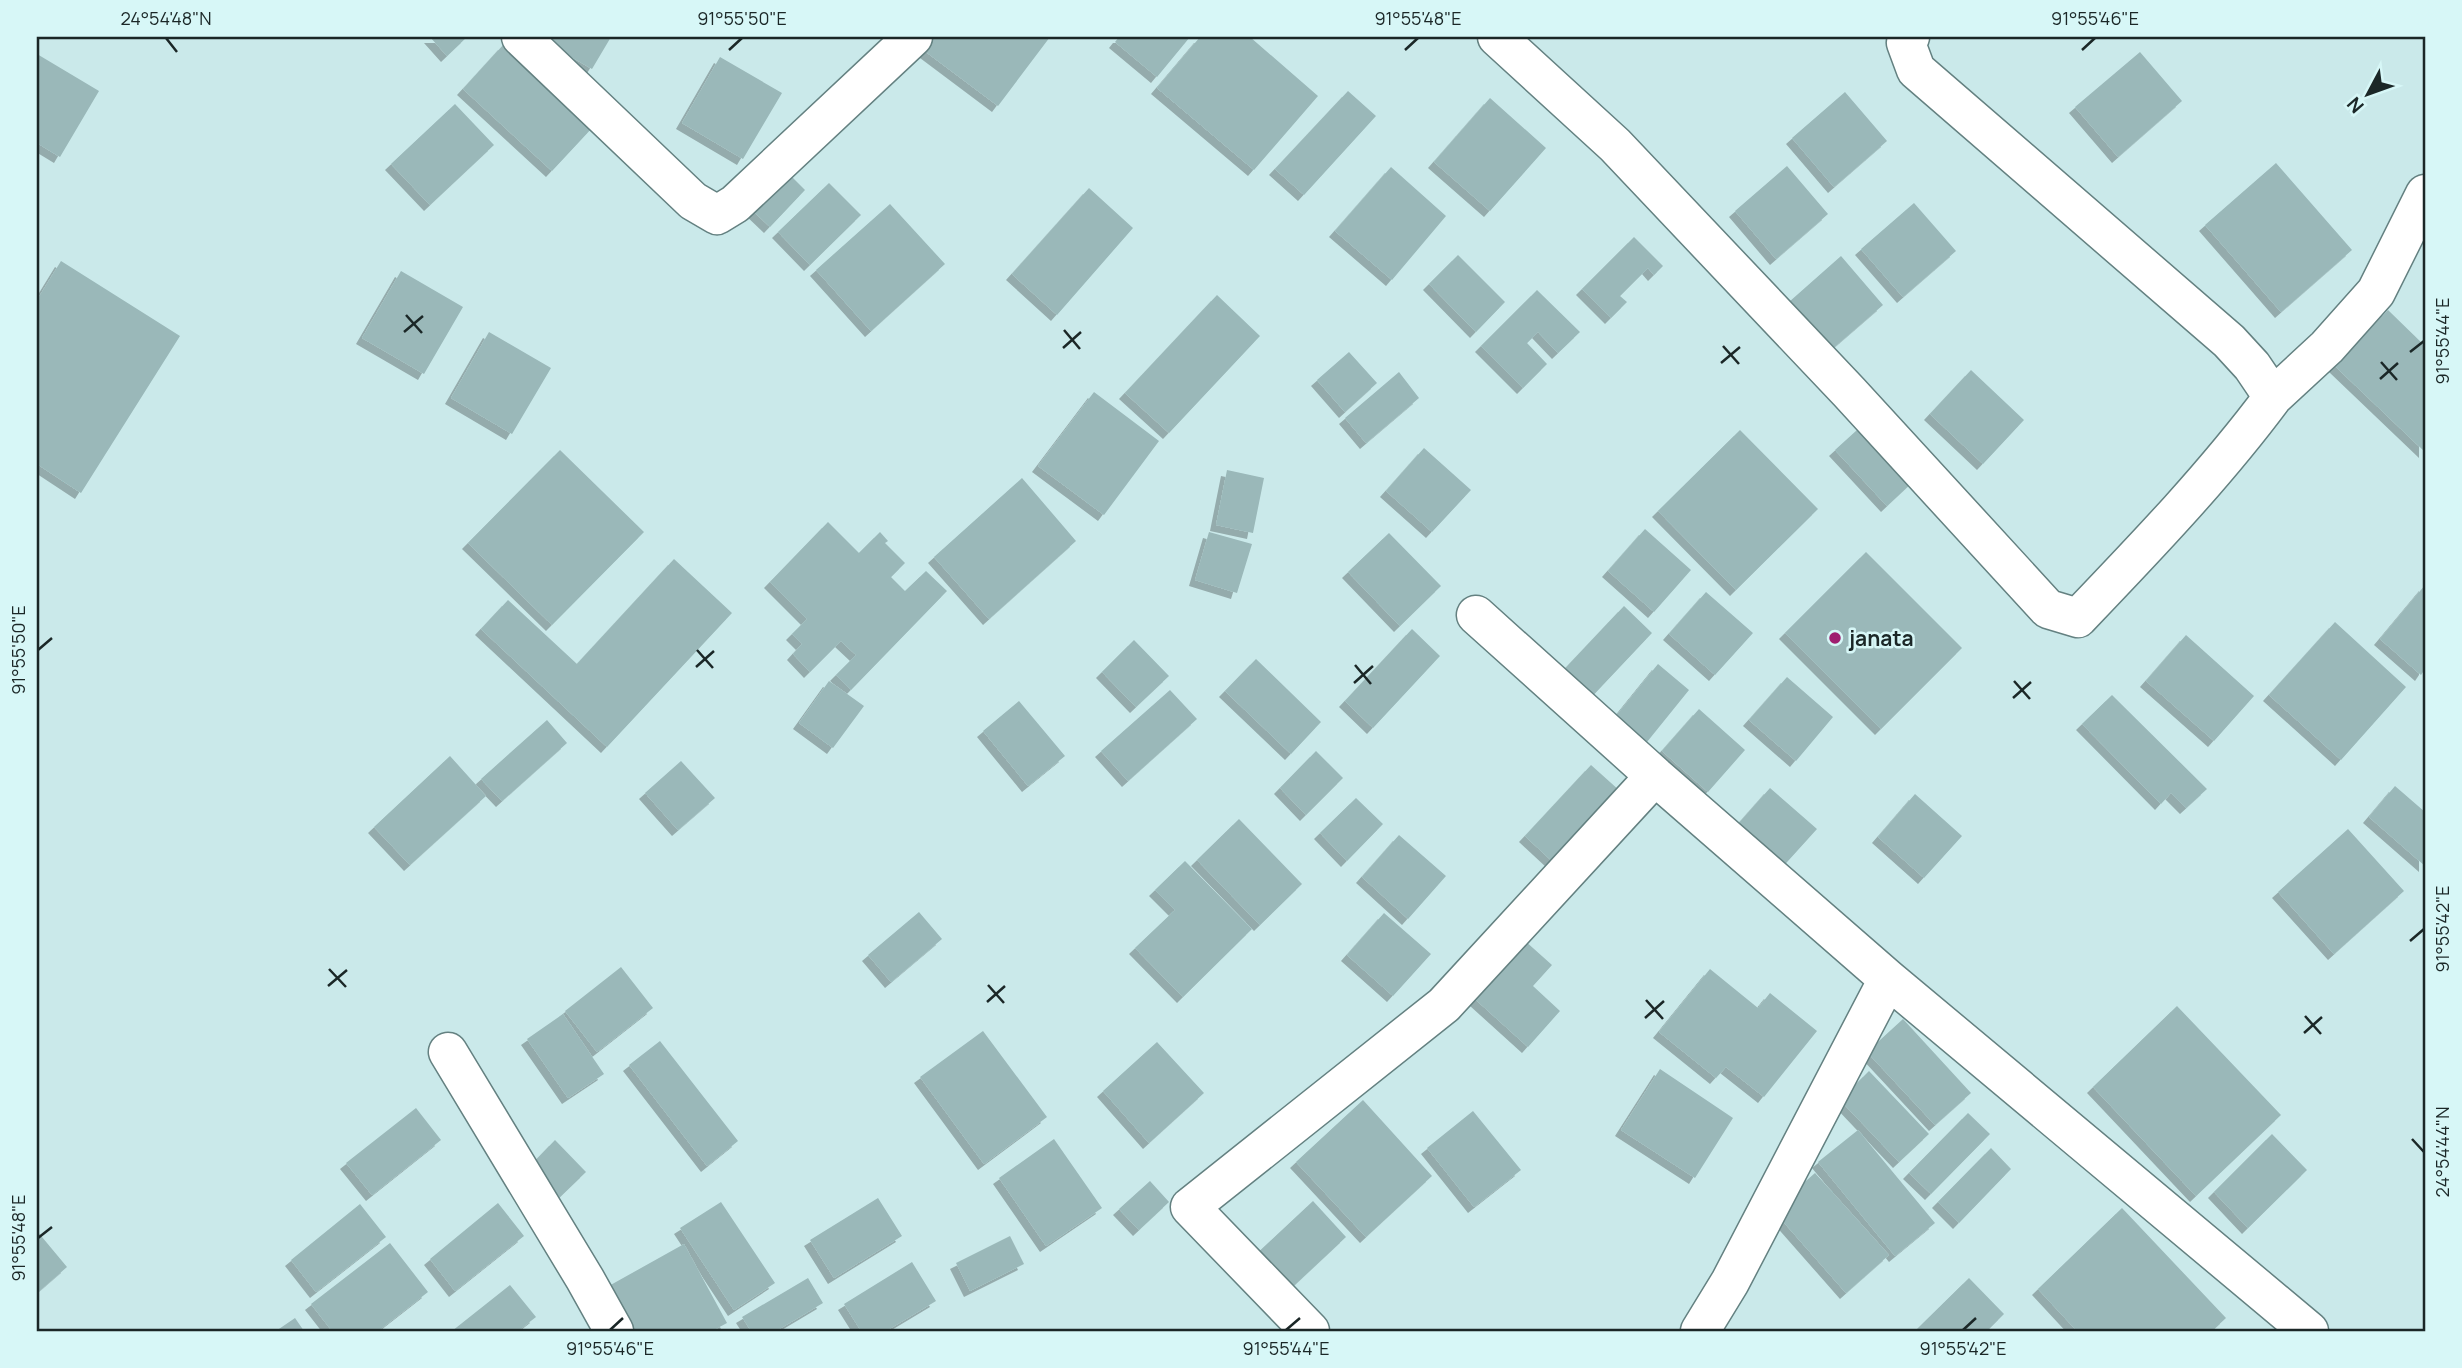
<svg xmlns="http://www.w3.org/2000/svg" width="2462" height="1368" font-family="Manrope,sans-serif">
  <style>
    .building { fill: #9ab8b9; filter: url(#shadow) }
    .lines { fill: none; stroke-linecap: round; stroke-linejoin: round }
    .minor-casing { stroke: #648181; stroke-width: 41 }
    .minor { stroke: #fff; stroke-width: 38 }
    .ticks { fill: none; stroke: #1b2727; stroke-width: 2.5 }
    .poi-dot { fill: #9f1e6f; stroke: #d7f7f7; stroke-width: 2.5 }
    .labels { text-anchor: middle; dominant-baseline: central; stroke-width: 5; stroke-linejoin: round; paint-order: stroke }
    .poi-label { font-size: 21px; font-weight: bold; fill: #1b2727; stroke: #d7f7f7; text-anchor: start }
    .neatline { fill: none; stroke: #1b2727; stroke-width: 2.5 }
    .ticks-label { font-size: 18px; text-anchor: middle; fill: #1b2727 }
  </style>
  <defs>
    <filter id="shadow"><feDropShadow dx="-6" dy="6" stdDeviation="0" flood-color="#0004"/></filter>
  </defs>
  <rect width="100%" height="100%" fill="#cae9ea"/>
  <path class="building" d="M 430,37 L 467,37 L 447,56 Z
    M 537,37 L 611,37 L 592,69 Z
    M 931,37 L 1050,37 L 998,106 L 922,49 Z
    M 1119,37 L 1190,37 L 1157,77 L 1115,42 Z
    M 1200,37 L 1250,37 L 1318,96 L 1254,170 L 1157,88 Z
    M 504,44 L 593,127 L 552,171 L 463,89 Z
    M 2140,52 L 2182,101 L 2118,157 L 2075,107 Z
    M 37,54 L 99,91 L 60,157 L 37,143 Z
    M 720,57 L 782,93 L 743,159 L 682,123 Z
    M 1348,91 L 1376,116 L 1304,195 L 1275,169 Z
    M 1845,92 L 1887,141 L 1834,187 L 1792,138 Z
    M 1490,98 L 1546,148 L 1490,211 L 1434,162 Z
    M 455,104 L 494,145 L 430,205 L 391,164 Z
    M 2276,163 L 2352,250 L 2281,312 L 2205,225 Z
    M 1787,166 L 1828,214 L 1776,259 L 1735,211 Z
    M 1391,167 L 1446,216 L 1392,280 L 1335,231 Z
    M 785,170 L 805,190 L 770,227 L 749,207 Z
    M 829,183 L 861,215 L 810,265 L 778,232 Z
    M 1089,188 L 1133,228 L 1057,315 L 1012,274 Z
    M 1914,203 L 1956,251 L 1903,297 L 1861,249 Z
    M 890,204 L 945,264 L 871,331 L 816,270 Z
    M 1634,237 L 1663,266 L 1654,275 L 1648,268 L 1620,296 L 1627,302 L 1611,318 L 1582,289 Z
    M 1458,255 L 1505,302 L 1476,332 L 1429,284 Z
    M 1841,256 L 1883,305 L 1831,350 L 1789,302 Z
    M 61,261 L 180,336 L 81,493 L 37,464 L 37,300 Z
    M 401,271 L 463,307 L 424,374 L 362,338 Z
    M 1537,290 L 1580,332 L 1558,353 L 1538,332 L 1527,343 L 1547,364 L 1523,388 L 1481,346 Z
    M 1217,295 L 1260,336 L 1169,433 L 1125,393 Z
    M 2388,310 L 2425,346 L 2425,452 L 2335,366 Z
    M 489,332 L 551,368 L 512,434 L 451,398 Z
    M 1349,352 L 1377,383 L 1345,412 L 1317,380 Z
    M 1971,370 L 2024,420 L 1983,464 L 1930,414 Z
    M 1399,372 L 1419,398 L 1366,443 L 1345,418 Z
    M 1094,392 L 1159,441 L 1104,515 L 1038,466 Z
    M 1867,421 L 1918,477 L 1887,506 L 1835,450 Z
    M 1740,430 L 1818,509 L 1736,590 L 1658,511 Z
    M 1424,448 L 1471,490 L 1432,532 L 1386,491 Z
    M 560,450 L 644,532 L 552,625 L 468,543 Z
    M 1227,470 L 1264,478 L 1253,533 L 1216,525 Z
    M 1022,478 L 1076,541 L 989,619 L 934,557 Z
    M 828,522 L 859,553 L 880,532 L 888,541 L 885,543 L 905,563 L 891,577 L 905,591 L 926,571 L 947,591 L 851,690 L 836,675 L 856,655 L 841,641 L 810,672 L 793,654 L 802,644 L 792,634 L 807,619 L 770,582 Z
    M 1645,529 L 1691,570 L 1654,612 L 1608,571 Z
    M 1209,532 L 1252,544 L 1237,593 L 1195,580 Z
    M 1389,533 L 1441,586 L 1400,626 L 1348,572 Z
    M 1866,552 L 1962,648 L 1881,729 L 1785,633 Z
    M 674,559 L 732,613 L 607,747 L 481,629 L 508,600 L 577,664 Z
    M 2425,585 L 2425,669 L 2421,675 L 2380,639 Z
    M 1706,592 L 1753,633 L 1715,675 L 1669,634 Z
    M 1624,606 L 1652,633 L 1585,704 L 1557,677 Z
    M 2335,622 L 2406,687 L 2341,760 L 2269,695 Z
    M 1412,629 L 1440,656 L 1373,728 L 1345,701 Z
    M 2186,635 L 2254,696 L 2214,741 L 2146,681 Z
    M 1134,640 L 1169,676 L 1136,707 L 1102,672 Z
    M 1256,659 L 1321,722 L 1291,754 L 1225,691 Z
    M 1658,664 L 1689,690 L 1647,742 L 1616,716 Z
    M 1787,677 L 1833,717 L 1796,761 L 1749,720 Z
    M 829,681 L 864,706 L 833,748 L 799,723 Z
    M 1170,690 L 1197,719 L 1128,781 L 1101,751 Z
    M 2112,695 L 2207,789 L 2186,808 L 2171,793 L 2161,804 L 2082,724 Z
    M 1019,701 L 1065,756 L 1028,786 L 983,731 Z
    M 1699,709 L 1745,750 L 1708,792 L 1662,751 Z
    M 547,720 L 567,743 L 502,801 L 481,779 Z
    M 1316,751 L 1343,778 L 1306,815 L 1280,788 Z
    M 450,756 L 486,796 L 410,865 L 374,827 Z
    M 681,761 L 715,798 L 678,830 L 645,793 Z
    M 1591,765 L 1620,791 L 1553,862 L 1525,836 Z
    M 2395,786 L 2425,812 L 2425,866 L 2369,817 Z
    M 1770,788 L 1817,829 L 1778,872 L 1732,831 Z
    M 1915,794 L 1962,836 L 1924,878 L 1878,837 Z
    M 1356,798 L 1383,824 L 1347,861 L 1320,833 Z
    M 1239,819 L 1302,884 L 1260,925 L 1197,860 Z
    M 2348,829 L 2404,891 L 2334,954 L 2278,892 Z
    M 1399,835 L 1446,876 L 1408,919 L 1362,877 Z
    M 1185,861 L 1252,929 L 1183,997 L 1135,948 L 1175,910 L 1155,890 Z
    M 919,912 L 942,939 L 891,982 L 868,955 Z
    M 1384,913 L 1431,954 L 1393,996 L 1347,955 Z
    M 1516,933 L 1552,965 L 1533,986 L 1560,1011 L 1528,1047 L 1465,990 Z
    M 621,967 L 653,1008 L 597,1052 L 565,1011 Z
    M 1710,969 L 1758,1008 L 1770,993 L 1817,1031 L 1764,1097 L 1726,1067 L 1716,1078 L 1659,1032 Z
    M 2177,1006 L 2281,1115 L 2196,1196 L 2093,1087 Z
    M 563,1014 L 604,1074 L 568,1098 L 527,1039 Z
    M 1903,1019 L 1971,1093 L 1935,1125 L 1867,1052 Z
    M 983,1031 L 1047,1117 L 984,1164 L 920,1077 Z
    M 660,1041 L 738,1141 L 707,1166 L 629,1065 Z
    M 1157,1042 L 1204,1093 L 1149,1143 L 1103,1091 Z
    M 1660,1069 L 1733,1118 L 1695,1178 L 1621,1130 Z
    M 1869,1071 L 1929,1134 L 1899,1162 L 1840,1100 Z
    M 1363,1100 L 1432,1176 L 1366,1237 L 1296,1162 Z
    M 416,1108 L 441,1140 L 372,1195 L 346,1163 Z
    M 1473,1111 L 1521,1170 L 1474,1207 L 1427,1148 Z
    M 1968,1113 L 1990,1134 L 1931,1194 L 1909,1173 Z
    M 1858,1130 L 1935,1223 L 1895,1256 L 1818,1162 Z
    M 2272,1134 L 2307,1170 L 2248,1228 L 2214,1192 Z
    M 1054,1139 L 1102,1208 L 1046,1246 L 999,1178 Z
    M 555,1140 L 586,1172 L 560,1197 L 530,1166 Z
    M 1991,1148 L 2011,1169 L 1959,1223 L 1938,1202 Z
    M 1815,1173 L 1889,1255 L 1846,1293 L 1773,1210 Z
    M 1150,1181 L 1169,1202 L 1139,1230 L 1119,1209 Z
    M 878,1198 L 902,1236 L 834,1278 L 810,1240 Z
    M 1313,1201 L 1346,1237 L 1284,1295 L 1251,1259 Z
    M 721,1202 L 775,1283 L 734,1310 L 680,1228 Z
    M 498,1203 L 524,1236 L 455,1291 L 430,1259 Z
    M 360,1204 L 386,1237 L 316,1292 L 291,1260 Z
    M 2122,1208 L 2226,1318 L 2212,1331 L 2077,1331 L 2038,1289 Z
    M 37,1231 L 67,1267 L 37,1293 Z
    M 1010,1236 L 1024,1264 L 970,1291 L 956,1263 Z
    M 390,1243 L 428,1292 L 378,1331 L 332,1331 L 311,1304 Z
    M 684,1244 L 727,1323 L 712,1331 L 632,1331 L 607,1287 Z
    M 912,1262 L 936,1301 L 886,1331 L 861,1331 L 844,1304 Z
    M 808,1278 L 823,1303 L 776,1331 L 751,1331 L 742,1317 Z
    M 1969,1278 L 2004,1314 L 1987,1331 L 1915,1331 Z
    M 510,1285 L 536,1317 L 518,1331 L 452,1331 Z
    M 295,1318 L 304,1331 L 276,1331 Z"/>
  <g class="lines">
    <defs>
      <path id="minor" d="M 521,37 L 693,201 L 717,215 L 735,204 L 913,37
        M 1497,37 L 1615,145 L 1849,392 L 2048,609 L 2078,618 C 2146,547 2215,475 2273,397 L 2252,366 L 2229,341 L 1916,70 L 1906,43 L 1910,37
        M 2273,397 L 2327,347 L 2376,292 L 2425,194
        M 1655,776 L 1888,979 L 1730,1282 L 1700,1331
        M 1888,979 L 2309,1331
        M 448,1052 L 585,1279 L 614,1331
        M 1310,1331 L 1190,1207 L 1444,1005 L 1655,776 L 1476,615"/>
    </defs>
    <use href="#minor" class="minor-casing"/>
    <use href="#minor" class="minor"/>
  </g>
  <path class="ticks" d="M 166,38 L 177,52M 729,50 L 742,38M 1405,50 L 1418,38M 2082,50 L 2095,38M 406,315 L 422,333M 1064,330 L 1080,349M 404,332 L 423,316M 1723,346 L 1739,364M 1063,348 L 1081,332M 2410,352 L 2424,341M 2381,362 L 2397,380M 1721,363 L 1740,347M 2380,379 L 2398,363M 38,650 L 52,638M 697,650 L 713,668M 1355,665 L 1371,684M 696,667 L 714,651M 2014,681 L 2030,699M 1354,683 L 1373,666M 2013,698 L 2031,682M 2410,941 L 2424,929M 329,969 L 346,987M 988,985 L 1004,1003M 328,986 L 347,970M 1646,1000 L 1663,1019M 987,1002 L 1005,986M 2305,1016 L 2321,1034M 1645,1018 L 1664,1001M 2304,1033 L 2322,1017M 2412,1139 L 2424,1152M 38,1238 L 52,1227M 610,1330 L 623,1318M 1286,1330 L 1300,1318M 1963,1330 L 1976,1318"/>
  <circle class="poi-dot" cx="1835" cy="638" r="7"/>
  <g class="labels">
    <g class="poi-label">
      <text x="1849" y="638">janata</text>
    </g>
  </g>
  <rect width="2462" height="1368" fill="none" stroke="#d7f7f7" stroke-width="77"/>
  <g transform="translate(2368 94) rotate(229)" stroke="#d7f7f7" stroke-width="5" paint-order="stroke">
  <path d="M0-5L12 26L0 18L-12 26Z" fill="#1b2727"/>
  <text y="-10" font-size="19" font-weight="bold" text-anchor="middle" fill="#1b2727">N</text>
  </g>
  <rect x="38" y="38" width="2386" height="1292" class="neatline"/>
  <g class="ticks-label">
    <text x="166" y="25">24°54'48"N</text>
    <text x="742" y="25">91°55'50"E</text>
    <text x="1418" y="25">91°55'48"E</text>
    <text x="2095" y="25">91°55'46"E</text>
    <text transform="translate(2443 341) rotate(-90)" y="6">91°55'44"E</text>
    <text transform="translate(19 650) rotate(-90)" y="6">91°55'50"E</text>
    <text transform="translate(2443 929) rotate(-90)" y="6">91°55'42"E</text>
    <text transform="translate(2443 1152) rotate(-90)" y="6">24°54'44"N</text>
    <text transform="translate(19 1238) rotate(-90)" y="6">91°55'48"E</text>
    <text x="610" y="1355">91°55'46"E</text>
    <text x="1286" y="1355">91°55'44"E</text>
    <text x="1963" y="1355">91°55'42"E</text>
  </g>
</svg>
